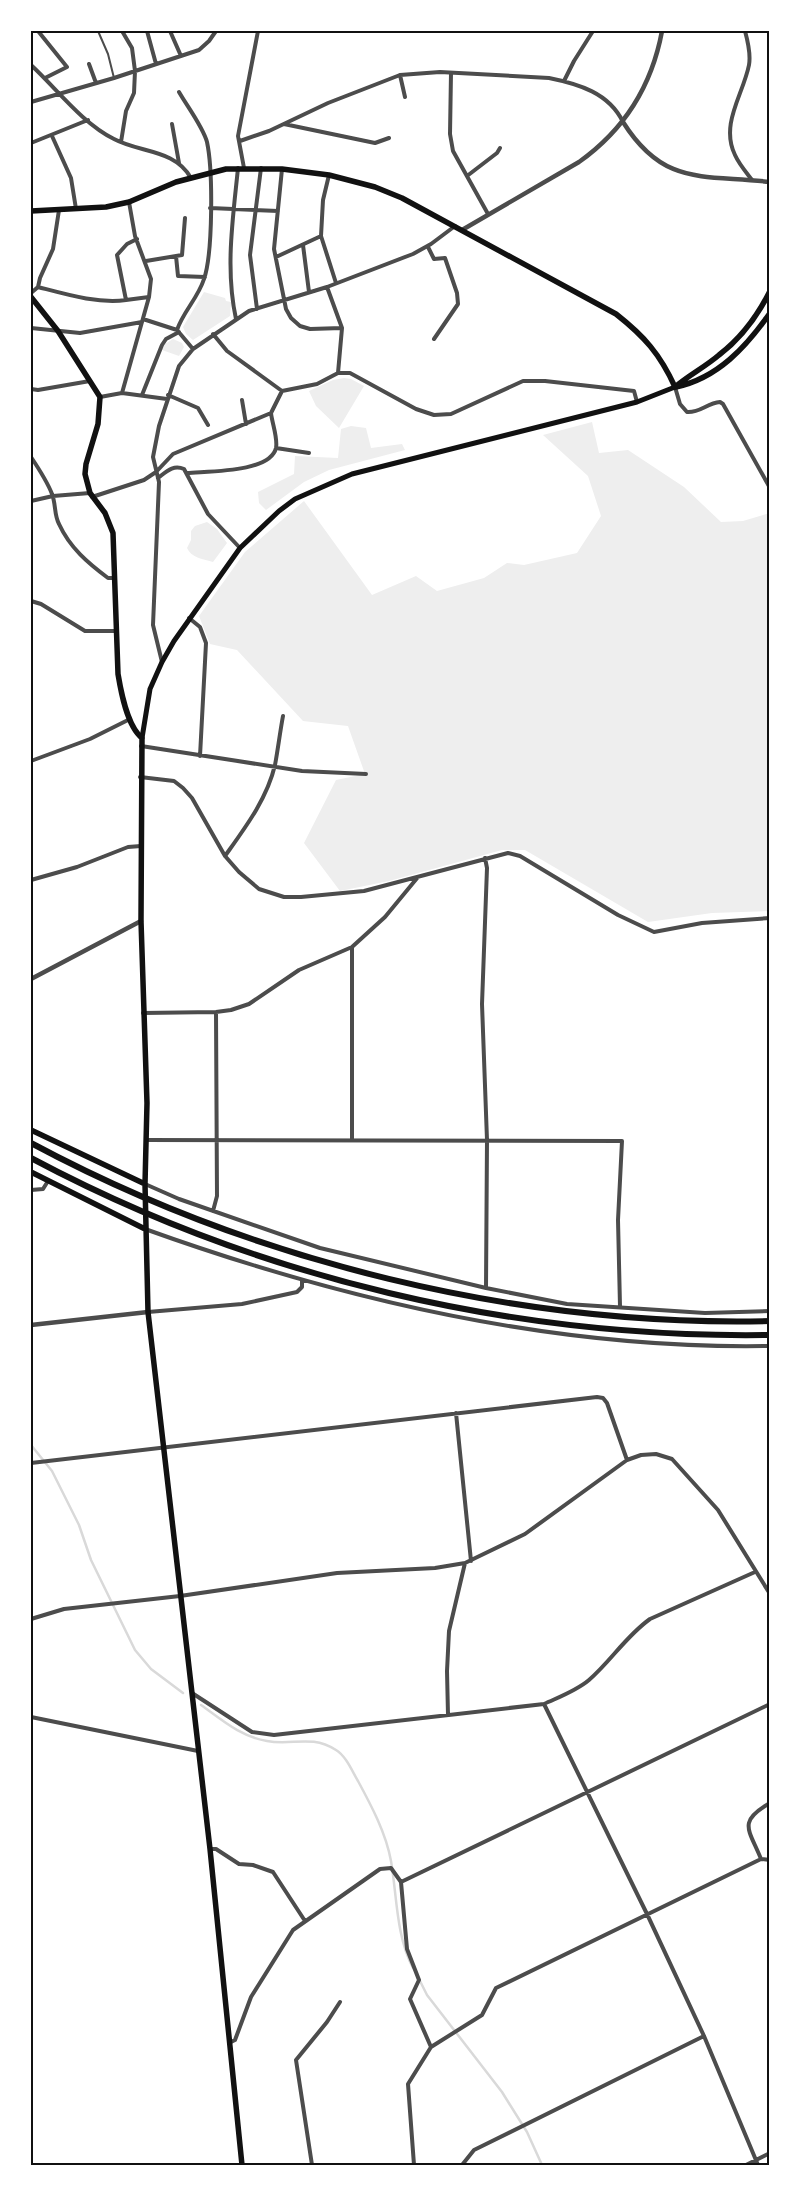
<svg xmlns="http://www.w3.org/2000/svg" width="801" height="2196" font-family="'DejaVu Sans',sans-serif">
  <style>
    .green { fill: #eee }
    .lines { fill: none; stroke-linecap: round; stroke-linejoin: round }
    .stream { stroke: #d9d9d9; stroke-width: 2.5 }
    .service { stroke: #4c4c4c; stroke-width: 2 }
    .minor { stroke: #4c4c4c; stroke-width: 4 }
    .tertiary { stroke: #4c4c4c; stroke-width: 4.5 }
    .secondary { stroke: #111; stroke-width: 5 }
    .primary { stroke: #111; stroke-width: 5.5 }
    .motorway { stroke: #111; stroke-width: 6 }
    .neatline { fill: none; stroke: #111; stroke-width: 2 }
  </style>
  <rect width="100%" height="100%" fill="#fff"/>
  <path class="green" d="M 204,292 L 225,298 L 226,301 L 231,302 L 230,316 L 193,340 L 186,334 L 183,327 Z
    M 173,339 L 182,343 L 184,347 L 179,356 L 162,350 L 165,344 Z
    M 344,378 L 351,379 L 364,386 L 339,428 L 316,406 L 309,391 L 333,380 Z
    M 592,422 L 599,453 L 628,450 L 684,487 L 721,522 L 743,521 L 770,513 L 770,911 L 712,913 L 648,922 L 525,850 L 502,850 L 389,881 L 340,891 L 304,843 L 336,780 L 365,774 L 348,726 L 303,721 L 237,650 L 210,644 L 199,616 L 245,552 L 304,501 L 372,595 L 416,576 L 437,591 L 484,578 L 507,563 L 524,565 L 577,553 L 601,516 L 588,476 L 543,435 Z
    M 351,426 L 366,428 L 371,448 L 402,444 L 405,450 L 329,470 L 304,482 L 266,510 L 259,503 L 258,492 L 294,474 L 295,456 L 338,458 L 341,429 Z
    M 207,522 L 217,529 L 227,543 L 213,562 C 204,559 191,558 187,548 L 191,540 L 191,531 L 195,526 Z"/>
  <g class="lines">
    <path class="stream" d="M 31,1445 L 52,1471 L 79,1525 L 91,1560 L 135,1650 L 151,1669 L 183,1693
      M 201,1705 C 222,1720 241,1737 267,1741 C 293,1746 310,1734 336,1750 C 346,1756 352,1771 358,1781 C 371,1805 386,1833 391,1861 C 397,1896 396,1936 413,1968
      M 419,1979 L 427,1995 L 502,2092 L 527,2132 L 542,2165"/>
    <path class="service" d="M 98,31 L 108,54 L 114,78"/>
    <path class="minor" d="M 38,31 L 67,67 L 45,78
      M 147,31 L 156,64
      M 170,31 L 181,56
      M 745,31 C 748,42 751,54 749,65 C 743,95 720,124 735,155 C 739,164 746,172 752,180
      M 89,64 L 96,83
      M 31,65 C 57,89 82,123 114,139 C 140,153 175,149 191,178
      M 451,73 L 450,134 L 453,151 L 488,214
      M 400,75 L 405,97
      M 564,81 L 574,61 L 593,31
      M 179,92 C 187,106 203,127 207,142 C 213,170 213,253 204,279 C 198,298 183,312 177,330 L 193,349
      M 31,102 L 114,78 L 199,50 L 209,41 L 216,31
      M 172,124 L 179,163
      M 284,124 L 375,143 L 389,138
      M 52,136 L 71,178 L 76,209
      M 240,141 L 269,131 L 328,103 L 400,75 L 440,72 L 549,78 C 579,84 609,93 623,122
      M 121,142 L 126,111 L 134,93 L 135,71 L 132,48 L 122,31
      M 31,143 L 88,120
      M 244,168 L 238,136 L 258,31
      M 282,169 L 274,249 L 286,309 L 291,318 L 300,326 L 310,329 L 342,328
      M 329,175 L 323,200 L 321,236 L 336,283
      M 467,176 L 497,153 L 500,148
      M 210,208 L 278,211
      M 303,245 L 309,292
      M 428,247 L 434,259 L 445,258 L 457,293 L 458,304 L 434,339
      M 176,256 L 178,276 L 205,277
      M 276,257 L 321,236
      M 146,261 L 182,255 L 185,218
      M 38,287 C 65,294 98,304 126,300 L 117,255 L 127,244 L 137,239
      M 327,287 L 342,328 L 338,373
      M 31,293 L 38,287 L 40,278 L 53,249 L 59,210
      M 126,300 L 149,297
      M 257,309 L 250,255 L 261,168
      M 143,319 L 177,330
      M 236,319 C 225,269 233,218 238,168
      M 31,328 L 80,333 L 142,322
      M 213,334 L 227,351 L 282,391 L 317,384 L 338,373 L 350,373 L 416,409 L 434,415 L 451,414 L 523,381 L 545,381 L 634,391 L 637,402
      M 675,387 L 680,404 L 687,412 C 700,413 707,403 720,402 L 723,404 L 770,488
      M 31,389 L 38,390 L 90,381
      M 122,393 L 149,297 L 151,279 L 135,236 L 129,202
      M 142,395 L 162,345 L 166,339 L 179,332
      M 168,395 L 198,408 L 208,425
      M 100,397 L 122,393 L 167,399
      M 242,400 L 246,424
      M 276,448 L 309,453
      M 31,457 C 39,469 47,481 52,494 C 56,504 54,515 59,524 C 70,548 88,563 108,578 L 114,578
      M 187,473 C 207,471 270,473 276,448 C 278,438 272,423 271,413
      M 158,478 C 166,472 173,464 184,469 L 208,514 L 240,548
      M 92,497 L 144,480 L 156,472 L 173,454 L 271,413 L 282,391
      M 31,501 L 53,496 L 90,493
      M 31,601 L 41,604 L 85,631 L 116,631
      M 189,618 L 200,627 L 206,643 L 200,756
      M 162,662 L 153,625 L 159,482 L 153,457 L 159,426 L 179,366 L 193,349 L 249,311 L 327,287 L 413,254 L 431,244 L 455,226
      M 141,746 L 302,771 L 366,774
      M 31,761 L 90,739 L 130,719
      M 140,777 L 174,781 L 183,788 L 192,798 L 225,856 L 239,872 L 259,889 L 284,897 L 301,897 L 364,891 L 508,853 L 520,856 L 618,915 L 654,932 L 702,923 L 770,918
      M 225,856 C 245,828 267,799 275,765 C 278,749 280,732 283,716
      M 485,858 L 487,868 L 482,1004 L 487,1140 L 486,1288
      M 31,880 L 77,867 L 128,847 L 141,846
      M 352,947 L 352,1140
      M 143,1013 L 216,1012 L 231,1010 L 249,1004 L 299,970 L 352,947 L 385,917 L 418,877
      M 146,1140 L 622,1141 L 618,1220 L 620,1306
      M 145,1184 L 179,1199 L 320,1248 L 486,1288 L 567,1304 L 705,1313 L 770,1311
      M 31,1190 L 43,1189 L 48,1181
      M 213,1211 L 217,1196 L 216,1012
      M 145,1229 C 345,1301 556,1350 770,1346
      M 148,1312 L 242,1304 L 297,1292 L 302,1287 L 302,1281
      M 456,1413 L 471,1561
      M 31,1463 L 597,1397 L 603,1398 L 607,1403 L 627,1460
      M 31,1619 L 64,1609 L 180,1596 L 337,1573 L 435,1568 L 465,1563 L 525,1534 L 627,1460 L 641,1455 L 656,1454 L 672,1459 L 718,1510 L 770,1594
      M 192,1693 L 252,1732 L 274,1735 L 544,1704 C 559,1697 576,1691 589,1680 C 611,1661 626,1636 650,1619 L 755,1572
      M 544,1704 L 647,1914 L 704,2036 L 758,2165
      M 448,1715 L 447,1671 L 449,1631 L 465,1563
      M 31,1717 L 198,1751
      M 210,1849 L 216,1849 L 239,1864 L 253,1865 L 273,1872 L 305,1921
      M 761,1859 C 749,1829 737,1822 770,1803
      M 401,1882 L 770,1704
      M 229,2043 L 235,2040 L 251,1997 L 293,1930 L 380,1869 L 391,1868 L 401,1882 L 407,1949 L 419,1980 L 410,1999 L 431,2047
      M 312,2165 L 296,2060 L 327,2022 L 340,2002
      M 414,2165 L 408,2084 L 431,2047 L 482,2015 L 496,1988 L 761,1859 L 770,1860
      M 462,2165 L 474,2150 L 704,2036
      M 746,2165 L 770,2153"/>
    <path class="tertiary" d="M 623,122 C 664,187 703,174 770,182
      M 462,230 L 579,162 C 624,130 652,85 662,31
      M 31,979 L 141,921
      M 31,1325 L 148,1312"/>
    <path class="secondary" d="M 142,738 L 150,689 L 162,662 L 174,641 L 240,548 L 279,511 L 295,499 L 352,474 L 637,402 L 675,387"/>
    <path class="primary" d="M 31,211 L 106,207 L 129,202 L 176,182 L 226,169 L 282,169 L 329,175 L 375,187 L 402,198 L 616,314 C 644,336 660,354 675,387
      M 31,297 L 58,331 L 100,397 L 98,424 L 86,464 L 85,474 L 90,493 L 105,513 L 113,533 L 118,674 C 121,692 127,726 142,738 L 141,921 L 147,1103 L 145,1184 L 148,1312 L 210,1849 L 242,2165
      M 675,387 C 689,375 705,367 719,355 C 740,339 758,315 770,291
      M 676,387 C 718,378 746,347 770,313
      M 31,1130 L 145,1184
      M 31,1172 L 145,1229"/>
    <path class="motorway" d="M 31,1143 C 253,1262 517,1327 770,1321
      M 31,1158 C 256,1278 514,1339 770,1335"/>
  </g>
  <rect width="801" height="2196" fill="none" stroke="#ffffff" stroke-width="65"/>
  <rect x="32" y="32" width="736" height="2132" class="neatline"/>
</svg>
